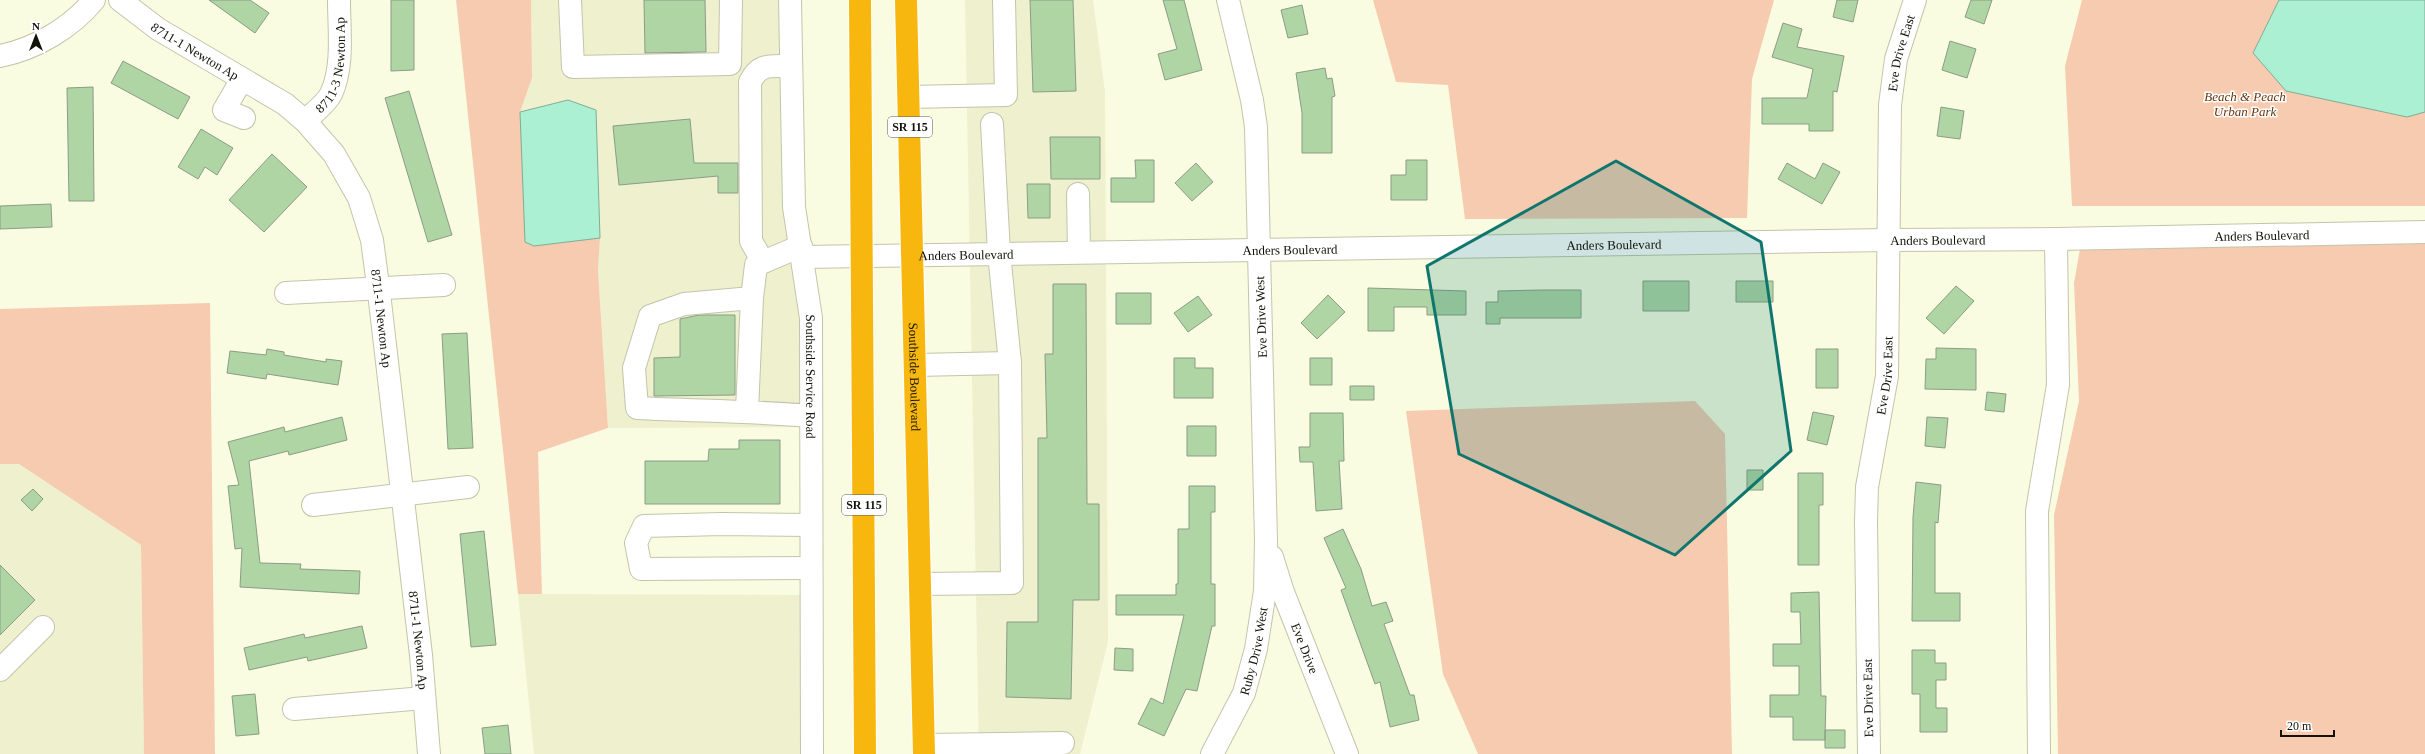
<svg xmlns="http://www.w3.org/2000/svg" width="2425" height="754" font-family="'Times New Roman',serif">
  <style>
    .built { fill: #eef0ce }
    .green { fill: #f6cbaf }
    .water { fill: #acf0d4; stroke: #7ead97 }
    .building { fill: #afd5a4; stroke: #8b9c87 }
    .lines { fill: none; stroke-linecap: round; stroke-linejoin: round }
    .minor-casing { stroke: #c3c5ab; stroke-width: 24 }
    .highway-casing { stroke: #fff; stroke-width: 24 }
    .minor { stroke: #fff; stroke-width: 22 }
    .highway { stroke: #f7b70e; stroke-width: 22 }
    .marked { fill: #0f766e; fill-opacity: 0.2; stroke: #0f766e; stroke-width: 3; stroke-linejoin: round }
    .labels { text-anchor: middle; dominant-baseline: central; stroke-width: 3; stroke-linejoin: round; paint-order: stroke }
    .shield { fill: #fff; stroke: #595953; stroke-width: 1 }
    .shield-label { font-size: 12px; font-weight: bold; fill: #121209 }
    .street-label { font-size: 13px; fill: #121209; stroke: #fff }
    .park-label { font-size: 13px; font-style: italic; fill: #66350c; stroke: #fff }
  </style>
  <rect width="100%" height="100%" fill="#f9fce1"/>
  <path class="built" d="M 531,0 L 785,0 L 803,315 L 802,427 L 608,428 L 598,271 L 600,238 L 568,100 L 520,112 L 532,78 Z
    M 965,0 L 1093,0 L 1105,92 L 1108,642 L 1080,754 L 979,754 Z
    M 0,464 L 19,464 L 141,545 L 144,754 L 0,754 Z
    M 518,594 L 804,595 L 804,754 L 534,754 Z"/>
  <path class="green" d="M 456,0 L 531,0 L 532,78 L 520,112 L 534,246 L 600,238 L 598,271 L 608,428 L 538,452 L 542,594 L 518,594 Z
    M 1373,0 L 1774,0 L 1752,79 L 1747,218 L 1465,219 L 1448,85 L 1396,82 Z
    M 2082,0 L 2425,0 L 2425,206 L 2072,206 L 2065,66 Z
    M 2425,243 L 2425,754 L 2058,754 L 2054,515 L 2079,401 L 2074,283 L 2080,249 Z
    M 210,303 L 215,754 L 144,754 L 141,545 L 19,464 L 0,464 L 0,309 Z
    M 1695,401 L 1725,434 L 1732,754 L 1478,754 L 1443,674 L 1406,411 Z"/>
  <path class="water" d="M 2279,0 L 2425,0 L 2425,112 L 2407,117 L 2286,91 L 2253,53 Z
    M 568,100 L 596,110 L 600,238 L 534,246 L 525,242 L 520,112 Z"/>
  <path class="building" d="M 209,0 L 250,0 L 269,13 L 255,33 Z
    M 391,0 L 414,0 L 414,70 L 391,71 Z
    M 644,0 L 705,0 L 706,52 L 645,53 Z
    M 1030,0 L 1073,0 L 1076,91 L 1033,92 Z
    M 1163,0 L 1184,0 L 1202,70 L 1165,80 L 1158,54 L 1177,49 Z
    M 1837,0 L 1858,0 L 1853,22 L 1833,17 Z
    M 1971,0 L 1992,0 L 1984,24 L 1965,17 Z
    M 1302,5 L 1308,34 L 1288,38 L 1281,10 Z
    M 1783,23 L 1802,29 L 1797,47 L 1844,56 L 1837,92 L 1833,91 L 1833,131 L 1809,131 L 1809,124 L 1762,124 L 1762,98 L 1807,98 L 1813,69 L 1772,57 Z
    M 1950,41 L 1976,49 L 1967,78 L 1942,70 Z
    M 123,61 L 190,97 L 178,119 L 111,83 Z
    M 1325,68 L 1327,79 L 1332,78 L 1335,96 L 1332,97 L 1332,153 L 1302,153 L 1302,113 L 1296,73 Z
    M 93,87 L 94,201 L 69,201 L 67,88 Z
    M 409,91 L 452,235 L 428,242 L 385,98 Z
    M 1941,107 L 1964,111 L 1960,139 L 1937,136 Z
    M 690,119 L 694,163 L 738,163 L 738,193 L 718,193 L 718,176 L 619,185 L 613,126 Z
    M 201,129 L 233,148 L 217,175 L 205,167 L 198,179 L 178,167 Z
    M 1050,137 L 1100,137 L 1100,179 L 1051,179 Z
    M 272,154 L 307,187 L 264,232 L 229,200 Z
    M 1135,160 L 1154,160 L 1154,202 L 1111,202 L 1111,178 L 1136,178 Z
    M 1406,160 L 1427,160 L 1427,200 L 1391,200 L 1391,175 L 1406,175 Z
    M 1196,163 L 1213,182 L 1192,201 L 1175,183 Z
    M 1787,163 L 1815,179 L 1823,163 L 1840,172 L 1822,204 L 1778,179 Z
    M 1027,184 L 1050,184 L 1050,218 L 1028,218 Z
    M 51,204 L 52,227 L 0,229 L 0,206 Z
    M 1643,281 L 1689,281 L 1689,311 L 1643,311 Z
    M 1736,281 L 1773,281 L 1773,302 L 1736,302 Z
    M 1053,284 L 1086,284 L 1087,504 L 1099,504 L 1099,600 L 1073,600 L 1071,699 L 1006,697 L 1007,622 L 1038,622 L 1038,438 L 1047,438 L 1045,354 L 1053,354 Z
    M 1956,286 L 1974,301 L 1944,334 L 1926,318 Z
    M 1368,288 L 1466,291 L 1466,315 L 1427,315 L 1427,307 L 1394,307 L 1394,331 L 1368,331 Z
    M 1541,290 L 1581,290 L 1581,318 L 1500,318 L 1500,324 L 1486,324 L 1486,302 L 1498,302 L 1498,291 Z
    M 1116,293 L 1151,293 L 1151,324 L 1116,324 Z
    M 1328,295 L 1345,312 L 1317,339 L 1301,323 Z
    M 1198,296 L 1212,315 L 1188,332 L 1174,313 Z
    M 699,315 L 735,315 L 735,395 L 654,396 L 654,358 L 680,357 L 680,319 Z
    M 467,333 L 473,448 L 448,449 L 442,334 Z
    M 1936,348 L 1976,349 L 1976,390 L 1925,389 L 1926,359 L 1936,359 Z
    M 267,349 L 284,352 L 284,355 L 326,362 L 326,359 L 342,361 L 338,385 L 267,374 L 266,379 L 227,373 L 230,351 L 266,355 Z
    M 1816,349 L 1838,349 L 1838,388 L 1816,388 Z
    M 1174,358 L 1195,358 L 1195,368 L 1213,368 L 1213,398 L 1174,398 Z
    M 1310,358 L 1332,358 L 1332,385 L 1310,385 Z
    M 1350,386 L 1374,386 L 1374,400 L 1350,400 Z
    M 1987,392 L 2006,394 L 2004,412 L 1985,410 Z
    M 1813,412 L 1834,416 L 1827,445 L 1807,440 Z
    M 1310,413 L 1343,413 L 1344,461 L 1339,461 L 1342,509 L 1316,511 L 1313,462 L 1300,462 L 1299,447 L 1310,447 Z
    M 342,417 L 347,440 L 289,455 L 288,451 L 249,461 L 260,563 L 301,564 L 300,569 L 360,571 L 359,594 L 240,587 L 242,548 L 235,549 L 228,486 L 239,485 L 228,442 L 284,427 L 285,432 Z
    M 1927,417 L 1948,418 L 1945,448 L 1925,446 Z
    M 1187,426 L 1216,426 L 1216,456 L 1187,456 Z
    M 739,440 L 780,440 L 780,504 L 645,504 L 645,461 L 708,461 L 709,449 L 739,449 Z
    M 1747,470 L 1763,470 L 1763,490 L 1747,490 Z
    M 1798,473 L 1823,473 L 1823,505 L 1819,505 L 1819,565 L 1798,565 Z
    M 1916,482 L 1941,485 L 1938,523 L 1935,522 L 1935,593 L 1960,593 L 1960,621 L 1912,621 L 1913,517 Z
    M 1189,486 L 1215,486 L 1215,512 L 1211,512 L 1211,584 L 1215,584 L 1215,626 L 1212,626 L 1197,691 L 1186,689 L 1164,736 L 1138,724 L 1151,698 L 1163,704 L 1184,615 L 1116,615 L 1116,595 L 1176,595 L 1176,584 L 1178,584 L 1178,529 L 1189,529 Z
    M 33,489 L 43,499 L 32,511 L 21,500 Z
    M 1343,529 L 1361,569 L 1372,606 L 1386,602 L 1393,621 L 1384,624 L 1410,695 L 1414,695 L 1419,720 L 1390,727 L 1380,682 L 1375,684 L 1341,590 L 1346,588 L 1324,538 Z
    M 484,531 L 496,645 L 471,647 L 460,534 Z
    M 0,565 L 35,600 L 0,635 Z
    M 1819,592 L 1821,696 L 1826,696 L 1825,740 L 1793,740 L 1793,717 L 1770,717 L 1770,695 L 1799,695 L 1799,666 L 1773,666 L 1773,644 L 1801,644 L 1800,612 L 1791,612 L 1791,593 Z
    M 362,626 L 367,648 L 308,661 L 307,657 L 249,670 L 244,648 L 304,634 L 305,638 Z
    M 1115,648 L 1133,649 L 1133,671 L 1114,670 Z
    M 1912,650 L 1935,650 L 1935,663 L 1946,663 L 1946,680 L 1936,680 L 1936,708 L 1947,708 L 1947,732 L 1920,732 L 1920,694 L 1912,694 Z
    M 255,694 L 259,734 L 236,736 L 232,696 Z
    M 508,725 L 511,754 L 485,754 L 482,728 Z
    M 1825,730 L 1845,730 L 1845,748 L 1825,748 Z"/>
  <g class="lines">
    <defs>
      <g id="minor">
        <path id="s1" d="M 120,0 L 158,29 L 285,104 L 305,121 L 334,154 L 359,198 L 372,240 L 379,293 L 421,655 L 429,754"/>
        <path d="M 570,0 L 573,67 L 730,64 L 731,0"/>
        <path id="s2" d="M 790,0 L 794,207 L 811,318 L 812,754"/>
        <path d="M 0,56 C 35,49 71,28 94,0"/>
        <path d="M 242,79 L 224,110 L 244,118"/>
        <path d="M 909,97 L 1006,95 L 1004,0"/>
        <path id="s3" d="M 305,121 C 313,113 326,104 331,94 C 344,66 339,30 339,0"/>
        <path d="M 1078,194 L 1079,252"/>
        <path id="s4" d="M 803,257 L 1887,240 L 2056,239 L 2425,232"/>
        <path d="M 763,262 L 751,241 L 750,82 C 760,62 771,67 791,66"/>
        <path d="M 286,293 L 444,285"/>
        <path d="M 752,298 L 756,265 L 801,246"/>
        <path d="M 916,365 L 1010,363"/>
        <path d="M 747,411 L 752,298 L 684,304 L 650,316 L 634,368 L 637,408 C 695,411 753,411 811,416"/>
        <path d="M 313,505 L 468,487"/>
        <path id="s5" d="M 1272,557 L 1283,592 L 1347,754"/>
        <path d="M 811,568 L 641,569 L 636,543 L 644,526 L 722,524 L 811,525"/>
        <path d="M 921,584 L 1012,583 L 1010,363 L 999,253 L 992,124"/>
        <path d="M 0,670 L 43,627"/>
        <path d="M 294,709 L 424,698"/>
        <path d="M 924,745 L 1063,743"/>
        <path id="s6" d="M 1212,754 L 1244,693 L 1256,649 L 1265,591 L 1266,541 L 1256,127 L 1252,100 L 1228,0"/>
        <path id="s7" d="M 1869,754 L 1866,522 L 1867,487 L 1887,376 L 1890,105 L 1896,59 L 1915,0"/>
        <path d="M 2039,754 L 2037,511 L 2058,385 L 2056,239"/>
      </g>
      <g id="highway">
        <path d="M 860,0 L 865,754"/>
        <path id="s8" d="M 906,0 L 924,754"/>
      </g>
    </defs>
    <use href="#minor" class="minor-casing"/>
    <use href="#highway" class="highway-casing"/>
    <use href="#minor" class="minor"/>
    <use href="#highway" class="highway"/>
  </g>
  <path class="marked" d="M 1616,161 L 1761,242 L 1791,451 L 1675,555 L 1459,454 L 1427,266 Z"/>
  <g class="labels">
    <g class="shield">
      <rect x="888" y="117" width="44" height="20" rx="3"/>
      <rect x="842" y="495" width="44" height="20" rx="3"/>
    </g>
    <g class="shield-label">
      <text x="910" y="127">SR 115</text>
      <text x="864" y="505">SR 115</text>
    </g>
    <g class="street-label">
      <text stroke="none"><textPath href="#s1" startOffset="91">8711-1 Newton Ap</textPath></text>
      <text stroke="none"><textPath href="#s7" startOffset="704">Eve Drive East</textPath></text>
      <text stroke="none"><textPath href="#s3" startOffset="66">8711-3 Newton Ap</textPath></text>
      <text stroke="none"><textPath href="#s4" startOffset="1459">Anders Boulevard</textPath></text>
      <text stroke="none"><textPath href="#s4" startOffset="1135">Anders Boulevard</textPath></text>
      <text stroke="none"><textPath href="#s4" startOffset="811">Anders Boulevard</textPath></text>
      <text stroke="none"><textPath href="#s4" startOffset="487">Anders Boulevard</textPath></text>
      <text stroke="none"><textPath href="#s4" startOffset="163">Anders Boulevard</textPath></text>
      <text transform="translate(1261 317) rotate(-92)">Eve Drive West</text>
      <text stroke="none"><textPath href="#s1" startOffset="439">8711-1 Newton Ap</textPath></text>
      <text stroke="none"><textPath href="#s2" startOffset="378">Southside Service Road</textPath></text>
      <text stroke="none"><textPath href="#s7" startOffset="380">Eve Drive East</textPath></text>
      <text stroke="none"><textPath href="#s8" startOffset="377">Southside Boulevard</textPath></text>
      <text stroke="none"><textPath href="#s1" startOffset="763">8711-1 Newton Ap</textPath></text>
      <text stroke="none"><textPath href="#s5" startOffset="97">Eve Drive</textPath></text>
      <text stroke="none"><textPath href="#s6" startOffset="112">Ruby Drive West</textPath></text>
      <text transform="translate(1868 698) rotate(-91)">Eve Drive East</text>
    </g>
    <g class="park-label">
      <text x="2245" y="96">Beach &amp; Peach<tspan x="2245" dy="15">Urban Park</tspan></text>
    </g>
  </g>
  <g transform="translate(36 36)" stroke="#ffffff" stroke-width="3" paint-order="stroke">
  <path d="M0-3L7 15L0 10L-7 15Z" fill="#121209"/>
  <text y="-6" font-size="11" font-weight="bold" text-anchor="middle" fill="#121209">N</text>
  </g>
  <path d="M2281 730v6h53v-6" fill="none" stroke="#121209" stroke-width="2"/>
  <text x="2287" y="730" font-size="12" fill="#121209" stroke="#ffffff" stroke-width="3" paint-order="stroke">20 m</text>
</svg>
